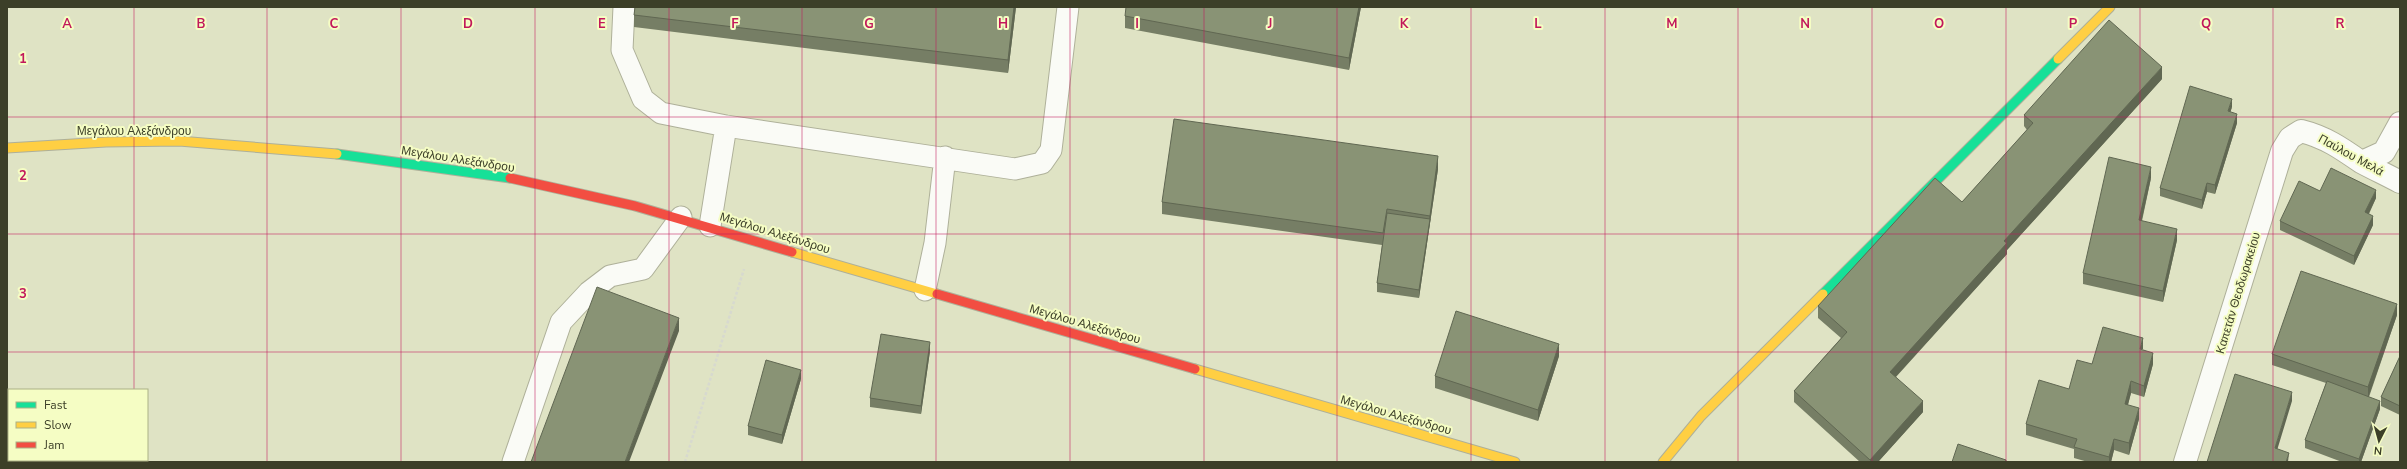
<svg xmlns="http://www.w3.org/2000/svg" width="2407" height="469" font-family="'Nunito Sans',sans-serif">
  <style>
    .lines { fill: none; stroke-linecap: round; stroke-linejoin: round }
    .lane-casing { stroke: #aeb099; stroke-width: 23 }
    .street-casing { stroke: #aeb099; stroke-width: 24 }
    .fast-casing { stroke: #aeb099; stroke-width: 11 }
    .slow-casing { stroke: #aeb099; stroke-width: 11 }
    .jam-casing { stroke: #aeb099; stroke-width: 11 }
    .path { stroke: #d7d9cf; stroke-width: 2.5; stroke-dasharray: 3 2; stroke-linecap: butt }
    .lane { stroke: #fafbf6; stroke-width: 21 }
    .street { stroke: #fafbf6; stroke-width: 22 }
    .fast { stroke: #16e098; stroke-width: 9 }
    .slow { stroke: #ffcf43; stroke-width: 9 }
    .jam { stroke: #f24e42; stroke-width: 9 }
    .wall { fill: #767e65 }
    .shaded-wall { fill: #606752 }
    .building { fill: #899375; stroke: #606752 }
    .grid { fill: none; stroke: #c2185b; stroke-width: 1; stroke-opacity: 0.55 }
    .labels { text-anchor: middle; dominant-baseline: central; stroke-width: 4; stroke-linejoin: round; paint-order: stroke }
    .street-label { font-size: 12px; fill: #3c3f28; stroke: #f5fdc4 }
    .grid-label { font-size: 13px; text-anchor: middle; font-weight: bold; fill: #c2185b; stroke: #f5fdc4; stroke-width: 4; stroke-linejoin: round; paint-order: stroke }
  </style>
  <rect width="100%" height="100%" fill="#dfe3c4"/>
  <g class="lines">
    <defs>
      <path id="lane" d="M 624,7 L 622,50 L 643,99 L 661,113 L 726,126 L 1015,169 L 1042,163 L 1051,150 L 1068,7
        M 710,226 L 726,126
        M 925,290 L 935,243 L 945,157
        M 513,462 L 561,322 L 589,292 L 610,276 L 643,269 L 681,217"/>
      <path id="street" d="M 2362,162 L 2384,152 L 2400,123
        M 2185,462 L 2282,151 L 2290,138 L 2301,131 C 2325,137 2341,148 2361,162 C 2374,169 2387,175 2400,182"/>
      <path id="fast" d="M 337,154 L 510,178
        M 1823,294 L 2058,59"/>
      <path id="slow" d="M 2058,59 L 2110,7
        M 7,148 L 106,142 L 179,141 L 337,154
        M 792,252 L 937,294
        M 1195,369 L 1515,462
        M 1663,462 L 1701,416 L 1823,294"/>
      <path id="jam" d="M 510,178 L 635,206 L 792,252
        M 937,294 L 1195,369"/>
    </defs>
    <use href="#lane" class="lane-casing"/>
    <use href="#street" class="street-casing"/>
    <use href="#fast" class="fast-casing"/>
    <use href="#slow" class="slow-casing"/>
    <use href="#jam" class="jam-casing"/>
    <path class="path" d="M 685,462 L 744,269"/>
    <use href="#lane" class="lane"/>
    <use href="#street" class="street"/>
    <use href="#fast" class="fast"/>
    <use href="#slow" class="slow"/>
    <use href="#jam" class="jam"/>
  </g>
  <path class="wall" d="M 635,7 L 1016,7 L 1008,73 L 634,27 L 634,15 Z
    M 1361,7 L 1349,70 L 1125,28 L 1125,16 Z
    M 2162,79 L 2007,250 L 2007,254 L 1896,377 L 1923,412 L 1878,462 L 1860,462 L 1794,402 L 1794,391 L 1841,338 L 1818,318 L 1818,306 L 1962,202 L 2027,130 L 2024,126 L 2024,115 Z
    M 2232,107 L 2230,112 L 2237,123 L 2215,194 L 2207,192 L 2202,209 L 2160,196 L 2160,188 Z
    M 1438,169 L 1419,298 L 1377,292 L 1377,283 L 1382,245 L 1162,214 L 1162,202 Z
    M 2151,178 L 2142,221 L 2177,240 L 2163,302 L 2083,284 L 2083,273 Z
    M 2320,191 L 2376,198 L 2369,214 L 2373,225 L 2354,265 L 2280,230 L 2280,221 Z
    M 2397,315 L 2369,397 L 2380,409 L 2361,462 L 2342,462 L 2305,448 L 2305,440 L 2326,383 L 2272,365 L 2272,354 Z
    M 2143,350 L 2153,364 L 2144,397 L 2131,393 L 2128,405 L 2139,419 L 2129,455 L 2114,450 L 2111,462 L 2088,462 L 2074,458 L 2074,449 L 2026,435 L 2026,424 L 2069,389 L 2092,364 Z
    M 930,351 L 921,414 L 870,407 L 870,398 Z
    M 1559,356 L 1538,421 L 1435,388 L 1435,376 Z
    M 2400,356 L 2400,415 L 2381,406 L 2381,397 Z
    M 801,379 L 782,444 L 748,435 L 748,426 Z"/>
  <path class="shaded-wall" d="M 1014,7 L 1016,7 L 1008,73 L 1008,60 Z
    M 1359,7 L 1361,7 L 1349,70 L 1349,58 Z
    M 2162,67 L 2162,79 L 2007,250 L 2007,254 L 1890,383 L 1890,372 L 2004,241 Z
    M 2232,99 L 2232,107 L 2228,120 L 2228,111 Z
    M 2237,114 L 2237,123 L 2215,194 L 2215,185 Z
    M 1438,156 L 1438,169 L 1419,298 L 1419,290 Z
    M 2151,167 L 2151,178 L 2139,232 L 2139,220 Z
    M 2207,183 L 2207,192 L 2202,209 L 2202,200 Z
    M 2376,190 L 2376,198 L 2365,221 L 2365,212 Z
    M 2373,216 L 2373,225 L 2354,265 L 2354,256 Z
    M 2177,229 L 2177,240 L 2163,302 L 2163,291 Z
    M 2397,304 L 2397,315 L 2368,398 L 2368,387 Z
    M 679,318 L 679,331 L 629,462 L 625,462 Z
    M 2143,338 L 2143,349 L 2140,349 Z
    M 930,342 L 930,351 L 921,414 L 921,406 Z
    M 1559,344 L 1559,356 L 1538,421 L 1538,410 Z
    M 2153,353 L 2153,364 L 2144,397 L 2144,386 Z
    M 801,370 L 801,379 L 782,444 L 782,435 Z
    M 2131,381 L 2131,393 L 2125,415 L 2125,404 Z
    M 2292,392 L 2292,401 L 2275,457 L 2275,448 Z
    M 1923,401 L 1923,412 L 1878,462 L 1870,462 L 1870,460 Z
    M 2380,401 L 2380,409 L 2361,462 L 2359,462 L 2359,459 Z
    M 2139,408 L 2139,419 L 2129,455 L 2129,443 Z
    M 2114,439 L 2114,450 L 2111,462 L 2109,462 L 2109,457 Z
    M 2289,453 L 2288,462 L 2286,462 Z"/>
  <path class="building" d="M 635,7 L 1014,7 L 1008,60 L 634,15 Z
    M 1126,7 L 1359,7 L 1349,58 L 1125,16 Z
    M 2109,20 L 2162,67 L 2004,241 L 2007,243 L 1890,372 L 1923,401 L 1870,460 L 1794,391 L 1847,332 L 1818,306 L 1935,178 L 1962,202 L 2033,123 L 2024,115 Z
    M 2190,86 L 2232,99 L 2228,111 L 2237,114 L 2215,185 L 2207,183 L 2202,200 L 2160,188 Z
    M 1174,119 L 1438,156 L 1430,216 L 1387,209 L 1383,233 L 1162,202 Z
    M 2109,157 L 2151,167 L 2139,220 L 2177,229 L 2163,291 L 2083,273 Z
    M 2331,168 L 2376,190 L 2365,212 L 2373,216 L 2354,256 L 2280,221 L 2299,181 L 2320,191 Z
    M 1387,213 L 1430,219 L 1419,290 L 1377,283 Z
    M 2301,271 L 2397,304 L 2368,387 L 2272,354 Z
    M 597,287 L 679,318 L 625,462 L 531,462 Z
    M 1456,311 L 1559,344 L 1538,410 L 1435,376 Z
    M 2103,327 L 2143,338 L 2140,349 L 2153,353 L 2144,386 L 2131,381 L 2125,404 L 2139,408 L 2129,443 L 2114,439 L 2109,457 L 2074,447 L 2077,439 L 2026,424 L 2039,380 L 2069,389 L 2077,360 L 2092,364 Z
    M 881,334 L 930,342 L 921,406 L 870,398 Z
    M 2400,356 L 2400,406 L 2381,397 Z
    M 766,360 L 801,370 L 782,435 L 748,426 Z
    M 2235,374 L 2292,392 L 2275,448 L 2289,453 L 2286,462 L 2207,462 Z
    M 2327,381 L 2380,401 L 2359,459 L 2305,440 Z
    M 1958,444 L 2006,460 L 2006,462 L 1952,462 Z"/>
  <path class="grid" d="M 134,7 L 134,390M 267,7 L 267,462M 401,7 L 401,462M 535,7 L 535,462M 669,7 L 669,462M 802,7 L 802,462M 936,7 L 936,462M 1070,7 L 1070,462M 1204,7 L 1204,462M 1337,7 L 1337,462M 1471,7 L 1471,462M 1605,7 L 1605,462M 1738,7 L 1738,462M 1872,7 L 1872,462M 2006,7 L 2006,462M 2140,7 L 2140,462M 2273,7 L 2273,462M 7,117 L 2400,117M 7,234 L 2400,234M 7,352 L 2400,352M 134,460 L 134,462"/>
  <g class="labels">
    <g class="street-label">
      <text x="134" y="131">Μεγάλου Αλεξάνδρου</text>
      <text transform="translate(2351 155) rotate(29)">Παύλου Μελά</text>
      <text transform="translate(458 159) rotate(9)">Μεγάλου Αλεξάνδρου</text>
      <text transform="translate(775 233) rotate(17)">Μεγάλου Αλεξάνδρου</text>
      <text transform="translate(2238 293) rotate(-73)">Καπετάν Θεοδωρακείου</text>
      <text transform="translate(1085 324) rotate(16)">Μεγάλου Αλεξάνδρου</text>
      <text transform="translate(1396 415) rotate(16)">Μεγάλου Αλεξάνδρου</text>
    </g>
  </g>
  <g class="grid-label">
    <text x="67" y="28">A</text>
    <text x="201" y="28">B</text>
    <text x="334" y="28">C</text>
    <text x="468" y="28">D</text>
    <text x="602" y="28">E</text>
    <text x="735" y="28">F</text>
    <text x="869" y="28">G</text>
    <text x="1003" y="28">H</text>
    <text x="1137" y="28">I</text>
    <text x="1270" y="28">J</text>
    <text x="1404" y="28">K</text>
    <text x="1538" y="28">L</text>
    <text x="1672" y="28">M</text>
    <text x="1805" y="28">N</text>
    <text x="1939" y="28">O</text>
    <text x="2073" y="28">P</text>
    <text x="2206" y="28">Q</text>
    <text x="2340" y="28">R</text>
    <text x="23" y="63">1</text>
    <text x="23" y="180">2</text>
    <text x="23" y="298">3</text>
  </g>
  <rect width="2407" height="469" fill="none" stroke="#3c3f28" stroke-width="16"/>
  <rect x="8" y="389" width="140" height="72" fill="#f5fdc4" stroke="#abb186"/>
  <rect x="16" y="402" width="20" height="6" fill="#16e098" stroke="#abb186"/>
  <text x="44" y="409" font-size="12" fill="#3c3f28">Fast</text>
  <rect x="16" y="422" width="20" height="6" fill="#ffcf43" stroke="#abb186"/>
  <text x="44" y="429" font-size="12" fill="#3c3f28">Slow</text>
  <rect x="16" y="442" width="20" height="6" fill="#f24e42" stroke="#abb186"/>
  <text x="44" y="449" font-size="12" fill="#3c3f28">Jam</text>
  <g transform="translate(2379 441) rotate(186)" stroke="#f5fdc4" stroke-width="3" paint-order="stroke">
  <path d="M0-3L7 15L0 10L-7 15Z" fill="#3c3f28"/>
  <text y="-6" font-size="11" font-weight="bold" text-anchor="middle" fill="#3c3f28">N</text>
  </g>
</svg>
